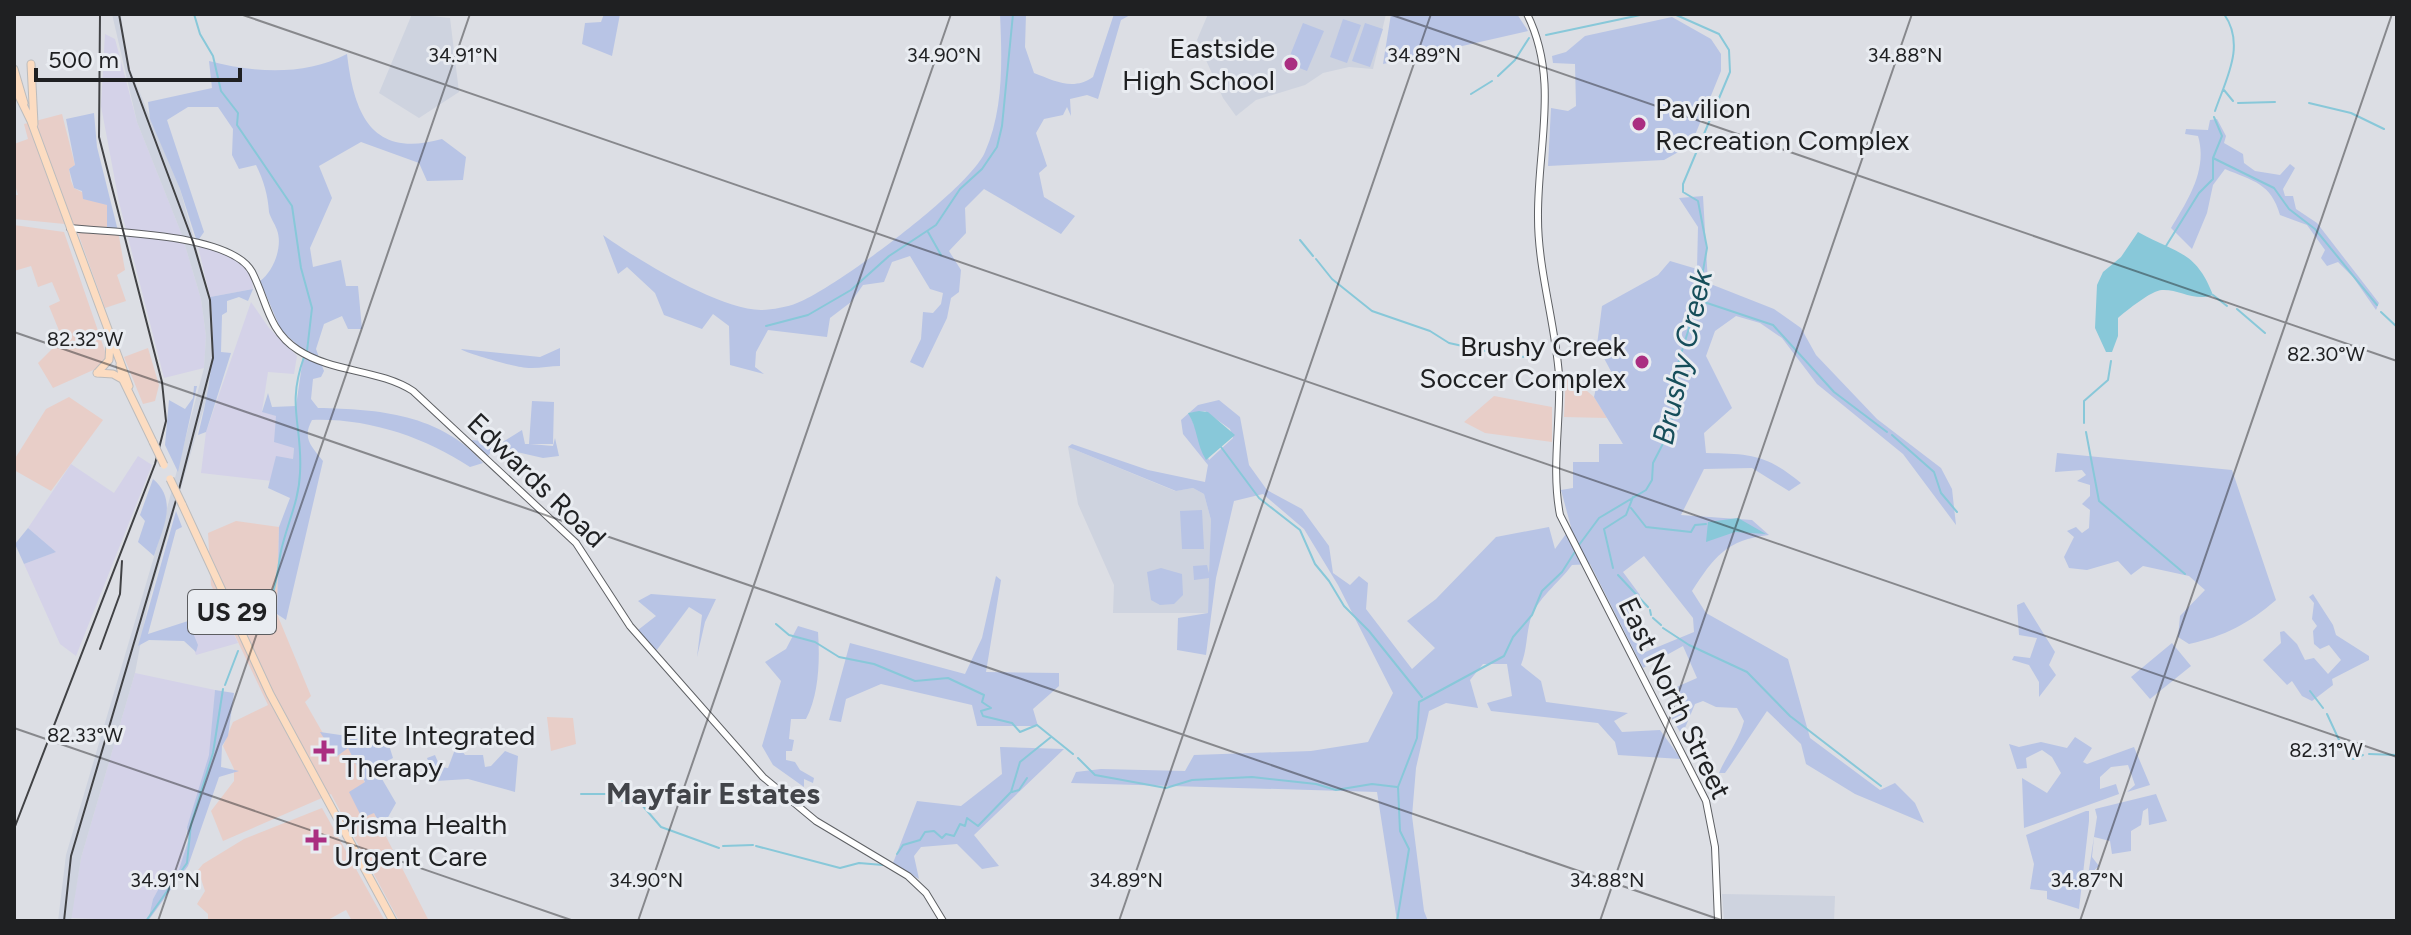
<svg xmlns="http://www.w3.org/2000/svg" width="2411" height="935" font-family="Figtree,sans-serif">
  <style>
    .commercial { fill: #e8cec8 }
    .industrial { fill: #d4d2e8 }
    .built { fill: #ced3df }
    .green { fill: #b8c4e5; fill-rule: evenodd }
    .water { fill: #88c8d9 }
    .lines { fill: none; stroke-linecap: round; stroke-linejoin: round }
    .stream { stroke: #88c8d9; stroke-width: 2 }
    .secondary-casing { stroke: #5e6064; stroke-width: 8 }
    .primary-casing { stroke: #bcbcbd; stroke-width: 9 }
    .secondary { stroke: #fff; stroke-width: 6 }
    .primary { stroke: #fcdcc1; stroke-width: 7 }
    .rail { stroke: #414245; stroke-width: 2 }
    .primary-bridge-casing { stroke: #bcbcbd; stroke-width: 9; stroke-linecap: butt }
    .primary-bridge { stroke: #fcdcc1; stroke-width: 7 }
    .ticks { fill: none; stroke: #1f2022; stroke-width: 2; stroke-opacity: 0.45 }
    .poi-dot { fill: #aa2e81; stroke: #e9ecf1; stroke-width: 3 }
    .labels { text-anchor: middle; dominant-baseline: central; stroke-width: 6; stroke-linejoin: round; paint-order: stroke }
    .shield { fill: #e9ecf1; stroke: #5c5d60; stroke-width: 2 }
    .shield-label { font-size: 26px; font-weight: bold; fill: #1f2022 }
    .poi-label { font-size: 28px; fill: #1f2022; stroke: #e9ecf1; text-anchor: start }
    .street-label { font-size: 28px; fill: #1f2022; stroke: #e9ecf1 }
    .water-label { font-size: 30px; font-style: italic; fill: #164e5a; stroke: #e9ecf1 }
    .neighbourhood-label { font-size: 30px; font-weight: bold; fill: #424449; stroke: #e9ecf1 }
    .ticks-label { font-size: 20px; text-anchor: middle; fill: #1f2022; stroke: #e9ecf1; stroke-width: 6; stroke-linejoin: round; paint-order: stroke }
  </style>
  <rect width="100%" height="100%" fill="#dcdee4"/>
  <path class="commercial" d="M 62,114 L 75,165 L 69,169 L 71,181 L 74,188 L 107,205 L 108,228 L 118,231 L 125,270 L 117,275 L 126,301 L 105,308 L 75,225 L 14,219 L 14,195 L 18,195 L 14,181 L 14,144 L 28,139 L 24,124 Z
    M 14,225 L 64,232 L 106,354 L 107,359 L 100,367 L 53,388 L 38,363 L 54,347 L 53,342 L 60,333 L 49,306 L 60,301 L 52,282 L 38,287 L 31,266 L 14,271 Z
    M 148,348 L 159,385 L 155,401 L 143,404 L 124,357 Z
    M 1566,373 L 1594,397 L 1607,418 L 1564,417 Z
    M 1494,396 L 1552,407 L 1552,442 L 1485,433 L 1464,422 Z
    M 69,397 L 103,420 L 51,491 L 14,470 L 14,460 L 46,409 Z
    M 236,521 L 279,527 L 277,614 L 311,696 L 305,702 L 336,756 L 348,747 L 365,783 L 350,792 L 374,813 L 429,921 L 399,921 L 331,794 L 223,841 L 211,811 L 234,781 L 234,769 L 223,746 L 233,722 L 268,705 L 229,623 L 207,631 L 204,617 L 223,609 L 211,585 L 208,533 Z
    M 547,717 L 573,718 L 576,744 L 551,751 Z
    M 322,808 L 385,921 L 352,921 L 346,910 L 326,921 L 208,921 L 208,914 L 197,904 L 205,891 L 198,870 L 203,864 L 244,839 Z"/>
  <path class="industrial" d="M 105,34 L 115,39 L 137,122 L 182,235 L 201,299 L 206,336 L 204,368 L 164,378 L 119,202 L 101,106 Z
    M 197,242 L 233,256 L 251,272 L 253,289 L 210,297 Z
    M 251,302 L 269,328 L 297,356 L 294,374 L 268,372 L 262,411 L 276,416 L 294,447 L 293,459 L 276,457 L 272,481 L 201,473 L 206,432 Z
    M 138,456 L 152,465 L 76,656 L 60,644 L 24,564 L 55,552 L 28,528 L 71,464 L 114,493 Z
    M 228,622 L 238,643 L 196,655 L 189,636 Z
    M 135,673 L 215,690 L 210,755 L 187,827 L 183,861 L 177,877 L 169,873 L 153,899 L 148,921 L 71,918 L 81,858 Z"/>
  <path class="built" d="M 112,14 L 121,14 L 127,62 L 180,189 L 210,297 L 215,341 L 206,400 L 148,604 L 135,673 L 81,858 L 71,921 L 58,921 L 66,855 L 156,550 L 204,368 L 206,336 L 201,299 L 182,235 L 137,122 Z
    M 412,14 L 450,18 L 459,92 L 419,118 L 379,93 Z
    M 1208,14 L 1386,14 L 1373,69 L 1349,67 L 1323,73 L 1305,85 L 1256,100 L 1236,116 L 1223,98 L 1197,40 Z
    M 1068,447 L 1175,491 L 1193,488 L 1204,494 L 1211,520 L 1208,613 L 1113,613 L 1114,585 L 1078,504 Z
    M 1722,894 L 1835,896 L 1834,921 L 1724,921 Z"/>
  <path class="green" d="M 604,14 L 620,14 L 612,56 L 582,44 L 585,23 L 601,22 Z
    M 1000,14 L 1026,14 L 1025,47 L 1034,73 C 1055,81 1073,91 1093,77 L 1114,14 L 1132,14 L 1121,20 L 1098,99 L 1087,95 L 1070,99 L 1071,116 L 1067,107 L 1063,115 L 1044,119 L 1036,133 L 1047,166 L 1039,173 L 1044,197 L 1075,216 L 1061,234 L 984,189 L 965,208 L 966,233 L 949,251 L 961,270 L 959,292 L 951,298 L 947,318 L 923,368 L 910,362 L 921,339 L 923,312 L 933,313 L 941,304 L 943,293 L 930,289 L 910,256 L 892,262 L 884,282 L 863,285 L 851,302 L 830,318 L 827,337 L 768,330 L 756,352 L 755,367 L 764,374 L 730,365 L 729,326 L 713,314 L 702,329 L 664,315 L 655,293 L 627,267 L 618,274 L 603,235 C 638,260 718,309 761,310 C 771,310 788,307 797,303 C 836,288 970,188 985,152 C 1004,109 1002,59 1000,14 Z
    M 1391,14 L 1517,14 L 1528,31 L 1383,64 Z
    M 1672,17 L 1711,39 L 1721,54 L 1721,71 L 1691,145 L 1664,160 L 1548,166 L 1551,108 L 1568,111 L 1576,106 L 1575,64 L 1553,63 L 1552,56 L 1566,52 L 1585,36 Z
    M 1343,19 L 1361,25 L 1347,63 L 1330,57 Z
    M 1303,23 L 1324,31 L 1307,71 L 1287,63 Z
    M 1365,23 L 1383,29 L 1370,67 L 1352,61 Z
    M 347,54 C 354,113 371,159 442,139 L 466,157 L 463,180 L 427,181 L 419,163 L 361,142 L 319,166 L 332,198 L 310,248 L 313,267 L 341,260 L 346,286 L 358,286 L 362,329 L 348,329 L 342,316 L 324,324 L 316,349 L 324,371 L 321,377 L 313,379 L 311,399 L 318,408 C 378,409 441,414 483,463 L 470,467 C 424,437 368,418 312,420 C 302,438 311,446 323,461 L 286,620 L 277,614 L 279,527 L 290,498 L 268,488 L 276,456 L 293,459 L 294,448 L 274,442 L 276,416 L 262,412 L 268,393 L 272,407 L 296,406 L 304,351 L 281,330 L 260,281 C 274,271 283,246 277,230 C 275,224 270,217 269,212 C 268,196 264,181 256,165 L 239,169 L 232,155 L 233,129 L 218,107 L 188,107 L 167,120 L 204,232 L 197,242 L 180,189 L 150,119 L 148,102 L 212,88 L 209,61 C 254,73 305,76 347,54 Z
    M 94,113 L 97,147 L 118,231 L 107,229 L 107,205 L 83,199 L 82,191 L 74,188 L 69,169 L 75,165 L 66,119 Z
    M 2217,119 L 2226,136 L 2224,143 L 2243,154 L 2244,163 L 2255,171 L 2280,175 L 2290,164 L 2295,168 L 2283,189 L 2285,196 L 2293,196 L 2296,209 L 2317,223 L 2379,303 L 2376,310 L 2353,277 L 2338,262 L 2327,266 L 2321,258 L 2325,250 L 2307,225 L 2280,215 C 2271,183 2253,181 2225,169 L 2213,185 L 2207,213 L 2192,249 L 2171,228 C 2188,200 2208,169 2198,136 L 2185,134 L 2186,129 L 2208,130 L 2210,120 Z
    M 1703,196 L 1708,283 L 1774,309 L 1801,328 L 1816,355 L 1877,419 L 1941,468 L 1952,489 L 1956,525 L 1903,454 L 1817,384 L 1782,338 L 1760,323 L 1736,316 L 1715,331 L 1706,356 L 1732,408 L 1704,433 L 1706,453 C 1750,454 1766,454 1801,483 L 1789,491 L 1752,468 L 1704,469 L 1681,515 L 1752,520 L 1769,535 C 1726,540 1714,557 1692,591 L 1706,613 L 1788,659 L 1810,738 L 1880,790 L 1895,783 L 1915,803 L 1924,823 L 1855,794 L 1806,764 L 1801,744 L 1767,711 L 1730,766 L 1725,773 L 1719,773 C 1727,754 1739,741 1744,721 L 1737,708 L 1716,707 L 1703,701 L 1695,704 L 1682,735 L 1669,714 L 1685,708 L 1686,698 L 1672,689 L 1697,678 L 1683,646 L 1643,668 L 1590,564 L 1572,565 C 1559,583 1536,599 1530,621 C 1526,637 1527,650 1521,665 L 1541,681 L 1546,702 L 1628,713 L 1614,721 L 1622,732 L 1660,730 L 1681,759 L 1618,755 L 1615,742 L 1598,723 L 1491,711 L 1487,703 L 1512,696 L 1507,664 L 1483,664 L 1470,680 L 1478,708 L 1446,703 L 1429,711 L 1416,768 L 1412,816 L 1424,911 L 1428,921 L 1397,921 L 1377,792 L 1071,783 L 1076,772 L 1101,769 L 1185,771 L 1194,755 L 1311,751 L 1368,742 L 1393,693 L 1338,585 L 1304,529 L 1263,494 L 1234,501 L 1216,578 L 1206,655 L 1177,650 L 1178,618 L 1208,613 L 1209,578 L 1194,580 L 1193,566 L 1207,565 L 1209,573 L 1211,520 L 1204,494 L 1193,488 L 1176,491 L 1068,447 L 1072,444 L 1148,470 L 1205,482 L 1208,465 L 1183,434 L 1181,420 L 1198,405 L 1219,400 L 1240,417 L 1249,465 L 1267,490 L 1302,509 L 1329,546 L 1333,573 L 1350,585 L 1359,576 L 1368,583 L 1366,609 L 1412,669 L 1435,648 L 1407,621 L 1436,599 L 1496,537 L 1549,527 L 1555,549 L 1571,527 L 1561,490 L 1573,488 L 1573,462 L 1599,462 L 1599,444 L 1623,444 L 1594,397 L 1597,383 L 1610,388 L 1614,377 L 1597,345 L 1602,306 L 1658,275 L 1670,261 L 1697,269 L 1698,227 L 1679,198 ZM 1205,411 L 1230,429 L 1233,438 L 1209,460 L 1189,413 ZM 1644,556 L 1693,618 L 1694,632 L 1643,653 L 1644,638 L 1627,616 L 1640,595 L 1623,572 Z
    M 253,289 L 248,301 L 239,297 L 227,301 L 227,312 L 222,315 L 221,352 L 231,353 L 206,432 L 198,435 C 210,387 217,346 210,297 Z
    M 560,348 L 560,366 C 548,366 533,370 521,367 C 512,366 465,353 461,349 L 540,357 Z
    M 194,386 L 197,386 L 178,472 L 165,445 L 169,400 L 185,409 L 193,398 Z
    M 532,401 L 554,402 L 553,444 L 530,444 L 553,446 L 555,438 L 559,456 L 543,458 L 495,447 L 487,457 L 473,445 L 472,440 L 501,443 L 522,430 L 525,444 L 529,444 Z
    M 2057,453 L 2232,470 L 2276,600 C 2248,624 2225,636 2189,644 L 2178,637 L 2180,616 L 2205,590 L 2189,576 L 2143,566 L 2131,575 L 2118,561 L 2087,570 L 2069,568 L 2064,557 L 2074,537 L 2067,531 L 2076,527 L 2082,533 L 2089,528 L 2090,510 L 2082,504 L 2090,496 L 2090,485 L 2077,481 L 2086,475 L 2082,470 L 2055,472 Z
    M 153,479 C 179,501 162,529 154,556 L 138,542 L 145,521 L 140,515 Z
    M 1202,510 L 1204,549 L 1182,549 L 1180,511 Z
    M 176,511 L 182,527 L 176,530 L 148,634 L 188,621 L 198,645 L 196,652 L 184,641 L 149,640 L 138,646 Z
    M 28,528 L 56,552 L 24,564 L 15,544 Z
    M 1161,568 L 1182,574 L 1183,595 L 1174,604 L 1160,605 L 1151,600 L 1147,572 Z
    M 996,576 L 1001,580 L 986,672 L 1059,673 L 1059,686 L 1033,709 L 1038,726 L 977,726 L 972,705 L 881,684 L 846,699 L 841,722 L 829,720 L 850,643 L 965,674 L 982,638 Z
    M 651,594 L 716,599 L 705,622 L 697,657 L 702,615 L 689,607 L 656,651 L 638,630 L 656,616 L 638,601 Z
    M 2313,594 L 2333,625 L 2336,635 L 2369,656 L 2369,660 L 2332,679 L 2333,685 L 2312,701 L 2302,696 L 2292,681 L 2287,685 L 2263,660 L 2281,643 L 2280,632 L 2284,631 L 2297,644 L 2305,660 L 2314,658 L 2328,674 L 2341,660 L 2329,645 L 2320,649 L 2314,644 L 2313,631 L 2317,626 L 2312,619 L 2314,603 L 2309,597 Z
    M 2024,602 L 2055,652 L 2049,665 L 2056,675 L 2039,697 L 2039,682 L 2029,665 L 2012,660 L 2014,656 L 2030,658 L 2037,638 L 2019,635 L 2017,605 Z
    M 798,626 L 818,632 C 820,660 819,695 806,719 L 791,719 L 789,739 L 794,740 L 792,751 L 786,751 L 786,760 L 795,762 L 800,770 L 814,778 L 813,783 L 804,779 L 804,787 L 773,765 L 762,746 L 781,681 L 765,662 L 786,649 Z
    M 2172,643 L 2191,666 L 2150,699 L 2131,677 Z
    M 215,690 L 234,693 L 228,736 L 222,746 L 221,767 L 239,771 L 219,777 L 188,866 L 148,921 L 153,899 L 168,872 L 177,876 L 188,841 L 187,827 L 209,755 Z
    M 320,732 L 388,742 L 393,758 L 375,767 L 396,803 L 382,828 L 374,813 L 362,818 L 349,792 L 365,782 L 348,748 L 336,757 Z
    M 2075,737 L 2092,748 L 2083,762 L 2087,764 L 2134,747 L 2150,785 L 2127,792 L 2135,785 L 2128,765 L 2111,767 L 2100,777 L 2100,789 L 2116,784 L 2119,794 L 2024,828 L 2022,778 L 2047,793 L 2061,773 L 2052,757 L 2042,750 L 2026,758 L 2027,768 L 2017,769 L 2009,744 L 2019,747 L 2041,742 L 2067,748 Z
    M 457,744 L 465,755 L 483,755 L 485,767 L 491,766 L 505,751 L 518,756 L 515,792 L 468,779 L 436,781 L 427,758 L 435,755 L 440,767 L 448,768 Z
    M 1000,747 L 1064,749 L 974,835 L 999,866 L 982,869 L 957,844 L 921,847 L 914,856 L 919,879 L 893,863 L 917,801 L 961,806 L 1002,774 Z
    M 2156,794 L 2167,821 L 2149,825 L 2148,808 L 2143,811 L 2141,825 L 2131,831 L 2131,851 L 2112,854 L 2110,841 L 2094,837 L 2092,857 L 2099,866 L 2088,876 L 2097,817 L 2095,809 Z
    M 2086,811 L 2089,811 L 2089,821 L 2079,909 L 2047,899 L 2047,891 L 2030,889 L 2034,864 L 2026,835 Z"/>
  <path class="water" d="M 2138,232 C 2178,254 2196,251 2213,295 C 2195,302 2179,289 2162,290 C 2152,290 2126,311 2118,318 L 2118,336 L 2112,352 L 2106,352 L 2095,328 L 2097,285 L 2103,272 L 2121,257 Z
    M 1199,411 L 1208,412 L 1235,435 L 1206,460 C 1196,444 1198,429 1188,413 Z
    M 1738,518 L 1766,534 L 1735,532 L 1706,542 L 1708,522 Z"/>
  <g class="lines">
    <path class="stream" d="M 194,14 L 200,34 L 213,56 L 221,91 L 238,113 L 237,125 L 292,206 L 301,268 L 312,308 L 307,351
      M 1546,35 L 1645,14
      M 1498,76 L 1515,60 L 1529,38
      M 2224,90 L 2233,101
      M 1471,94 L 1492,81
      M 2238,103 L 2275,102
      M 2309,103 L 2351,113 L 2384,129
      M 2215,111 C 2226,79 2246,45 2224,14
      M 2213,158 L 2274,188 L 2289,209 L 2315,229 L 2377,305
      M 928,232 L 941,255
      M 1300,240 L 1313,256
      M 2166,246 L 2199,193 L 2213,179 L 2213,158 L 2222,136 L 2214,117
      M 1316,259 L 1332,279 L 1372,311 L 1430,331 L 1449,343 L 1499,354
      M 2213,295 L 2227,306
      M 1698,300 L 1773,325 L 1834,392 L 1887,432
      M 2237,309 L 2265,333
      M 2381,312 L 2397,327
      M 766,326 L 808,315 L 851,290 L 889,256 L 936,225 L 960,189 L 982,169 L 997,147 L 1002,126 L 1013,14
      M 1507,355 L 1525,357
      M 2084,423 L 2084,401 L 2108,380 L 2111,361
      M 2086,432 L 2099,501 L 2185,574
      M 1892,435 L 1934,472 L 1941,493 L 1957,512
      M 1221,447 L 1259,498 L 1300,530 L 1315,564 L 1329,581 L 1344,606 L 1369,631 L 1422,697
      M 1631,508 L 1646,527 L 1691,532 L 1695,525 L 1706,524
      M 1579,545 L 1599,518 L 1646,490 L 1652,480 L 1653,463 L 1671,428 L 1677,367 L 1698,299 L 1707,248 L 1698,201 L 1683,192 L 1683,184 L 1730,72 L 1729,50 L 1719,34 L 1674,14
      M 1613,568 L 1604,529 L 1626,515 L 1633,497
      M 1618,575 L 1648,607
      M 1650,610 L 1651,615
      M 257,618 C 277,599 276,577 281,551 C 287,524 299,501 300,473 C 303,425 286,407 304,357
      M 1653,618 L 1661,625
      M 776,624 L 789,635 L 815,642 L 839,657 L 874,664 L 915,681 L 948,678 L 984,695 L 982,702 L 991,708 L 981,711 L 983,716 L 1012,723 L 1020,732 L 1037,725 L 1073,754
      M 1663,628 L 1689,645 L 1747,672 L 1790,716 L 1881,786
      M 225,685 L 238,651
      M 2310,691 L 2323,708
      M 2327,714 L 2346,755 L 2353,759 L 2363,755
      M 2369,754 L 2397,755
      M 1078,758 L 1095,775 L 1166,788 L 1192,780 L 1252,777 L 1316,784 L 1336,790 L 1372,784 L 1397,787
      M 1012,792 L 1019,790 L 1027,778
      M 581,794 L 615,794 L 626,804 L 642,805 L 661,827 L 719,848
      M 723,846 L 753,845
      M 756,846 L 840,868 L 859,863 L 883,865
      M 897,854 L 903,845 L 920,840 L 925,832 L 934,831 L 942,838 L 946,834 L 954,836 L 960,824 L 965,826 L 967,818 L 978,826 L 1011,792 L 1020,762 L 1051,737
      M 146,921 L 187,863 L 191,824 L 213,753 L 223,689
      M 1397,921 L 1409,849 L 1400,831 L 1398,787 L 1417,738 L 1419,702 L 1504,656 L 1513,637 L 1532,615 L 1542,591 L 1562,572 L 1576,550"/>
    <defs>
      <path id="secondary" d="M 1527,14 C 1560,80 1537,148 1538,218 C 1538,270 1555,322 1559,375 C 1561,421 1551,469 1560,515 L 1706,801 L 1715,847 L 1718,921
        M 70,228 C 111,233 231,233 252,272 C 267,301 268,331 298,350 C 333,373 379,369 413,391 L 576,543 L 630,626 L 763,777 L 816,821 L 908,876 L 926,893 L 943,921"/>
      <path id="primary" d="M 31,64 L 34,124
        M 14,69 L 24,103
        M 14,86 L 31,121 L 129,386
        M 120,365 L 123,380 L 153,442
        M 97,373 L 109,360 L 110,343
        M 97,373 L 113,374 L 122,379
        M 182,504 L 270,694 L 393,921"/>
    </defs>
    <use href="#secondary" class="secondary-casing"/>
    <use href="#primary" class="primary-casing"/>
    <use href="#secondary" class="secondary"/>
    <use href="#primary" class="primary"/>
    <path class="rail" d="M 100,649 L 120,594 L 122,561
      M 14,829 L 155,464 L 166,421 L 162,382 L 99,137 L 100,14
      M 64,921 L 71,856 L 177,497 L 213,358 L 210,300 L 193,242 L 129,70 L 119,14"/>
    <defs>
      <path id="primary-bridge" d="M 153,442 L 164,465
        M 170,479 L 182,504"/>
    </defs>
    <use href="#primary-bridge" class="primary-bridge-casing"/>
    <use href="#primary-bridge" class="primary-bridge"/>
  </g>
  <path class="ticks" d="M 240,14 L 2397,757M 1389,14 L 2397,361M 14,332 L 1724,921M 14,728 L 574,921M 158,921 L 470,14M 638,921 L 951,14M 1119,921 L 1431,14M 1600,921 L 1912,14M 2080,921 L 2392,14"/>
  <g class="poi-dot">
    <circle cx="1291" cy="64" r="8"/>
    <circle cx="1639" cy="124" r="8"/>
    <circle cx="1642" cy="362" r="8"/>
    <path d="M320 739h8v8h8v8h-8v8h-8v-8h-8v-8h8z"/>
    <path d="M312 828h8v8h8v8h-8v8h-8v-8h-8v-8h8z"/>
  </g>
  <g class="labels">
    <rect class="shield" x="188" y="590" width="88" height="44" rx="6"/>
    <g class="shield-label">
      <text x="232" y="612">US 29</text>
    </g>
    <g class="poi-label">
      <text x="1275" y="48" text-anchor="end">Eastside<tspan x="1275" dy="32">High School</tspan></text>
      <text x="1655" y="108">Pavilion<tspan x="1655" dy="32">Recreation Complex</tspan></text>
      <text x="1626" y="346" text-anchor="end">Brushy Creek<tspan x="1626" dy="32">Soccer Complex</tspan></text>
      <text x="342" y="735">Elite Integrated<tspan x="342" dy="32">Therapy</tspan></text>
      <text x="334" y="824">Prisma Health<tspan x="334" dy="32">Urgent Care</tspan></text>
    </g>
    <g class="street-label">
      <text transform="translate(537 480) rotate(44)">Edwards Road</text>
      <text transform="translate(1675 698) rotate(64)">East North Street</text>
    </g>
    <g class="water-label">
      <text transform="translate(1682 357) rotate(-77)">Brushy Creek</text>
    </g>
    <g class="neighbourhood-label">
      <text x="713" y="793">Mayfair Estates</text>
    </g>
  </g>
  <g class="ticks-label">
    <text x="463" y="62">34.91°N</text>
    <text x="944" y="62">34.90°N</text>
    <text x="1424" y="62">34.89°N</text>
    <text x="1905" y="62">34.88°N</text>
    <text x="85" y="346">82.32°W</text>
    <text x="2326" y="361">82.30°W</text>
    <text x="85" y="742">82.33°W</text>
    <text x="2326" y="757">82.31°W</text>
    <text x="165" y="887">34.91°N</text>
    <text x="646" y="887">34.90°N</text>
    <text x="1126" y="887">34.89°N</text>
    <text x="1607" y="887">34.88°N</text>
    <text x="2087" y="887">34.87°N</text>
  </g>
  <rect width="2411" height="935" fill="none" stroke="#1f2022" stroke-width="32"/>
  <path d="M36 68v12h204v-12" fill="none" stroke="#1f2022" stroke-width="4"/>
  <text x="48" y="68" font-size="24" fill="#1f2022" stroke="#e9ecf1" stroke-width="6" paint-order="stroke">500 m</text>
</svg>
